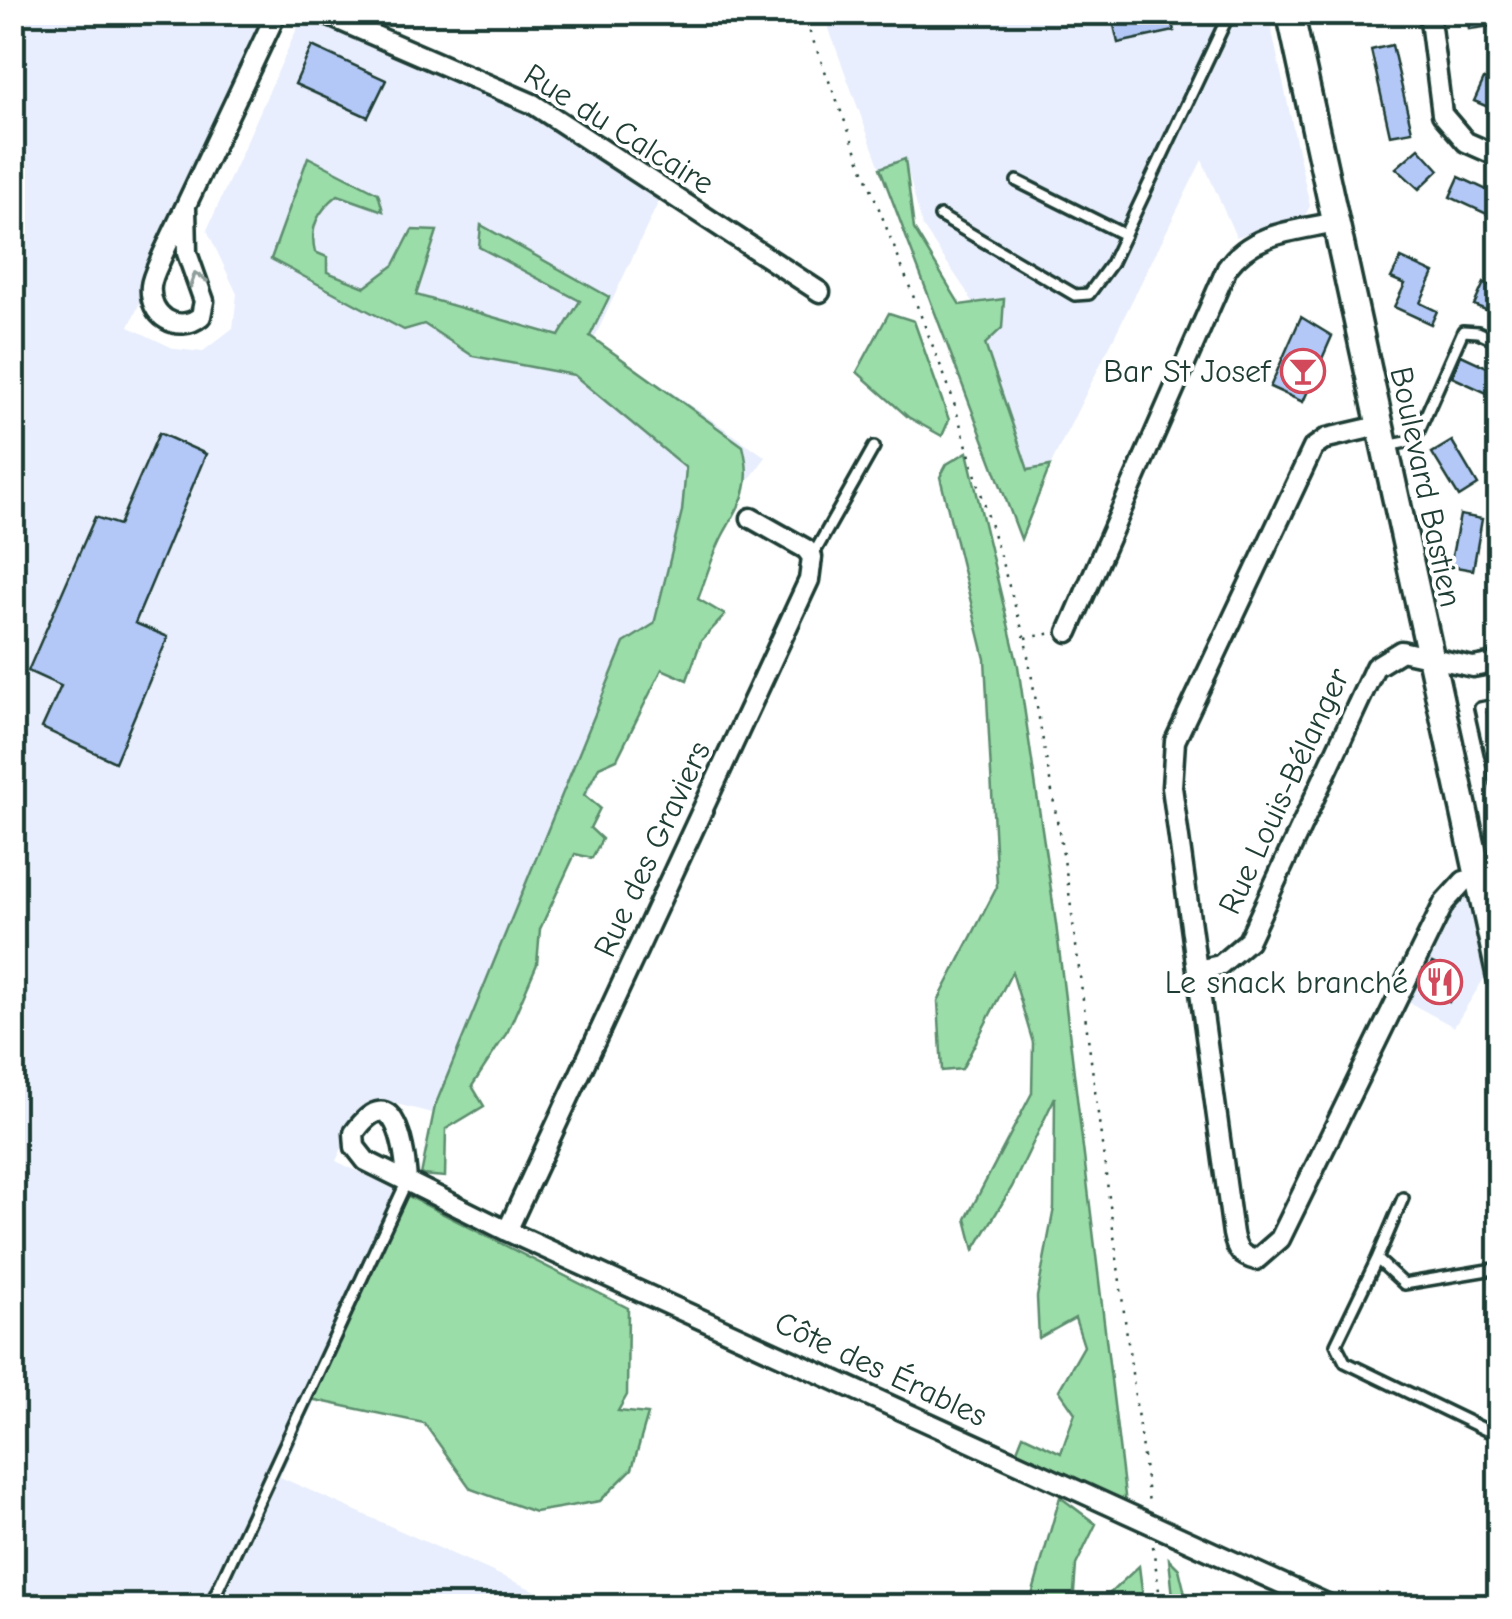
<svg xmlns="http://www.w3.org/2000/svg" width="1512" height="1619" font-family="'Comic Neue',sans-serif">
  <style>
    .built { fill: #e8eefd }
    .green { fill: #9adda8; stroke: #5c8d6e; stroke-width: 2.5 }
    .building { fill: #b3c8f7; stroke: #1f3d34; stroke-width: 2.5 }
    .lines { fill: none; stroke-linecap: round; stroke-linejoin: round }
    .service-casing { stroke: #1f3d34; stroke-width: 16 }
    .minor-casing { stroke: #1f3d34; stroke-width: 25 }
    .secondary-casing { stroke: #1f3d34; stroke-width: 32 }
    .path { stroke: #1f3d34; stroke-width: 2.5; stroke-dasharray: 2.5 8; stroke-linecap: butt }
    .service { stroke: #fff; stroke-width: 9 }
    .minor { stroke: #fff; stroke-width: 18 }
    .secondary { stroke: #fff; stroke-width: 25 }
    .oneway { stroke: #8f9e9a }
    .labels { text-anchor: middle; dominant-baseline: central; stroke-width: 8; stroke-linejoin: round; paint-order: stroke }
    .street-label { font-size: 32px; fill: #1f3d34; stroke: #fff }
    .poi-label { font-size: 32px; fill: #1f3d34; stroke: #fff; text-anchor: end }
  </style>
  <rect width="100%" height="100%" fill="#fff"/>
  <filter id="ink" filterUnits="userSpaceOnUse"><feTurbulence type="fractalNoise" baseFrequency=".01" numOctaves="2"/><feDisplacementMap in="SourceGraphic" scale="20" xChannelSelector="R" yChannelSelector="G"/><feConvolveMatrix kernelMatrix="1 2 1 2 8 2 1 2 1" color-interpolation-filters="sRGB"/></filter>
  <g filter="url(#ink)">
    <path class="built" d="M 12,13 L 270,13 L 129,327 L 175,349 L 202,352 L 233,328 L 237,294 L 207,230 L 299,24 L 311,17 L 529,113 L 660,199 L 594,339 L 766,457 L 703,542 L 449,1098 L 436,1114 L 380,1100 L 354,1122 L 336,1161 L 409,1196 L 280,1477 L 569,1606 L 13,1606 Z
      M 823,13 L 1268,13 L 1310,206 L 1305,216 L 1236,237 L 1202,160 L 1050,466 L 1028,471 L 969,295 L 922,226 L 905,160 L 880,168 Z
      M 1478,879 L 1496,959 L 1454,1027 L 1399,997 L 1444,903 Z"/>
    <path class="green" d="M 308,157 L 378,193 L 383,211 L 338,195 C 318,211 309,227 315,252 L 327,257 L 327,272 L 365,287 L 394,265 L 412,230 L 437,231 L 416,295 L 559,336 L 580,301 L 479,247 L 481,225 L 609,297 L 590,336 L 743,446 C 753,486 743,499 724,533 C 713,553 706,578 698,599 L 725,615 L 701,641 L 687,680 L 662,669 L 617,759 L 599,767 L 584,795 L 600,808 L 590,828 L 602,839 L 592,858 L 575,854 L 540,929 L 537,964 L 508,1031 L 472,1086 L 484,1106 L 446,1129 L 445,1177 L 421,1175 L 435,1106 L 624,643 L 654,624 L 682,511 L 686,468 L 574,375 L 473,356 L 424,324 L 404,330 L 271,259 Z
      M 905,159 L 914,229 L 960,305 L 1004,299 L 1002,328 L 985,344 L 1028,470 L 1050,466 L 1021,539 L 880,168 Z
      M 889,313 L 914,321 L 949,420 L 942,436 L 908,417 L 857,372 Z
      M 967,452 L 1018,666 L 1056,924 L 1126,1504 L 1015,1455 L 1023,1435 L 1061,1453 L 1075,1413 L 1059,1390 L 1084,1346 L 1075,1318 L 1039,1338 L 1037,1297 L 1054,1208 L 1055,1097 L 1012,1187 L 974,1250 L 966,1219 L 1032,1093 L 1033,1043 L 1012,972 L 962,1069 L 942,1071 L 938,1001 L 997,887 L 985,659 L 940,477 L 947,464 Z
      M 406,1195 L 628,1308 L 627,1395 L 618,1411 L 648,1414 L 632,1469 L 600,1501 L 535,1512 L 471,1489 L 424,1423 L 306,1398 Z
      M 1060,1497 L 1096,1524 L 1076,1565 L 1073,1606 L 1029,1606 Z
      M 1169,1559 L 1179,1569 L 1188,1606 L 1174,1606 Z
      M 1139,1566 L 1144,1606 L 1096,1606 Z"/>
    <path class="building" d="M 1111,12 L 1170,12 L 1174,31 L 1118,43 Z
      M 1467,12 L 1500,12 L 1500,25 L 1469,29 Z
      M 1392,45 L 1412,131 L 1390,135 L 1371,50 Z
      M 312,46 L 386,80 L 368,117 L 295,84 Z
      M 1484,79 L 1500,86 L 1500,112 L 1474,101 Z
      M 1419,148 L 1439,170 L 1419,189 L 1396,168 Z
      M 1459,177 L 1500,196 L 1500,220 L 1450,197 Z
      M 1401,258 L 1434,273 L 1420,303 L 1437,311 L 1431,324 L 1394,307 L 1405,284 L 1391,278 Z
      M 1484,283 L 1500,290 L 1500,316 L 1474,305 Z
      M 1301,317 L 1332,336 L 1303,402 L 1270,387 Z
      M 1461,355 L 1500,373 L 1500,399 L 1452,377 Z
      M 159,433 L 206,454 L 135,623 L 168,637 L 115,762 L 42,728 L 61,686 L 28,671 L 95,517 L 119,525 Z
      M 1452,441 L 1478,485 L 1459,497 L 1432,453 Z
      M 1460,515 L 1482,519 L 1473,570 L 1450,566 Z
      M 1432,963 L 1461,977 L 1449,1002 L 1420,989 Z"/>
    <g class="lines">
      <defs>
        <path id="service" d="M 1017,181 L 1125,235
          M 940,216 L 1075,295 L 1089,294 L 1111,264 L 1230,12
          M 1386,446 L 1412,441 L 1417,435 L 1463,331 L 1478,332 L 1500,342
          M 812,557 L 874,447
          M 1500,704 L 1480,708 L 1500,796
          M 1403,1198 L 1377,1259 L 1404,1284 L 1500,1268
          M 1377,1259 L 1336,1344 L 1345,1362 L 1488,1431
          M 210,1606 L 406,1183"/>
        <path id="minor" d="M 320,12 L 533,104 L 820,292
          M 1429,12 L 1442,114 L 1466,142 L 1500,157
          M 186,208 L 187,253 L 204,301 L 201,316 C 178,335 148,316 151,286 C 152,276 159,264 163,254 L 277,12
          M 1379,426 L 1327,438 L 1313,448 L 1175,741 L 1172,787 L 1233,1234 C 1236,1250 1241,1256 1256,1260 L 1280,1239 L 1444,903 L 1464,881 L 1478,879
          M 1068,632 L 1227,268 C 1253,232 1295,231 1336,222
          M 1198,970 L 1220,965 L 1248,941 L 1375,667 L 1401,651 L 1473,667 L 1500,662
          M 407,1181 C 405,1150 395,1075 354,1133 L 355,1147 L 366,1161 L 507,1231 L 1331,1606
          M 507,1231 L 809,580 L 812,557 L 806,549 L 751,518"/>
        <path id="secondary" d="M 1290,12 L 1500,975"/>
      </defs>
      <use href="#service" class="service-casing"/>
      <use href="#minor" class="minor-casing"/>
      <use href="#secondary" class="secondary-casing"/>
      <path class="path" d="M 802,12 L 950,390 L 1025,639 L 1067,877 L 1149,1503
        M 1316,25 L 1365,13 L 1411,16
        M 1026,638 L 1053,633
        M 1153,1546 L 1161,1606"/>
      <use href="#service" class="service"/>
      <use href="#minor" class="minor"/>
      <use href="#secondary" class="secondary"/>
    </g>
    <defs><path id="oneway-chevron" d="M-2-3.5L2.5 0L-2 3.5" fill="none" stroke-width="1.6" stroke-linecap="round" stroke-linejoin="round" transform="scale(2.5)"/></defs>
    <use class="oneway" href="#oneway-chevron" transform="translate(197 279) rotate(-109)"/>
  </g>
  <defs>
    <symbol id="bar-ring" viewBox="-11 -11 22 22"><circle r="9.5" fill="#fff" stroke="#d1495b" stroke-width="1.5"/><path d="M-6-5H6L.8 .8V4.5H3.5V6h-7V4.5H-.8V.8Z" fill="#d1495b"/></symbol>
    <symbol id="restaurant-ring" viewBox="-11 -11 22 22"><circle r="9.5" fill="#fff" stroke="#d1495b" stroke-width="1.5"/><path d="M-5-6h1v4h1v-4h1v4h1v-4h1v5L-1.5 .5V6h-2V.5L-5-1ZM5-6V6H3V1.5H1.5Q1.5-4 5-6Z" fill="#d1495b"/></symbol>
  </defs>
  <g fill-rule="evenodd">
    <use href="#bar-ring" x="1278" y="346" width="50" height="50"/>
    <use href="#restaurant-ring" x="1415" y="957" width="50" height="50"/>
  </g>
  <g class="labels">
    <g class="street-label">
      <text transform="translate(619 129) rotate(32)">Rue du Calcaire</text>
      <text transform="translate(1426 487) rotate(78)">Boulevard Bastien</text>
      <text transform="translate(1284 791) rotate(-65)">Rue Louis-Bélanger</text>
      <text transform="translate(652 849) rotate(-65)">Rue des Graviers</text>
      <text transform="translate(881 1369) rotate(25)">Côte des Érables</text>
    </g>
    <g class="poi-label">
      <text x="1270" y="371">Bar St Josef</text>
      <text x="1408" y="982">Le snack branché</text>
    </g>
  </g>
  <rect width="1512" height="1619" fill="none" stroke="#fff" stroke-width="50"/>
  <rect x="25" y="25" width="1462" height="1569" fill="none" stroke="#1f3d34" stroke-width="4" filter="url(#ink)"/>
</svg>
